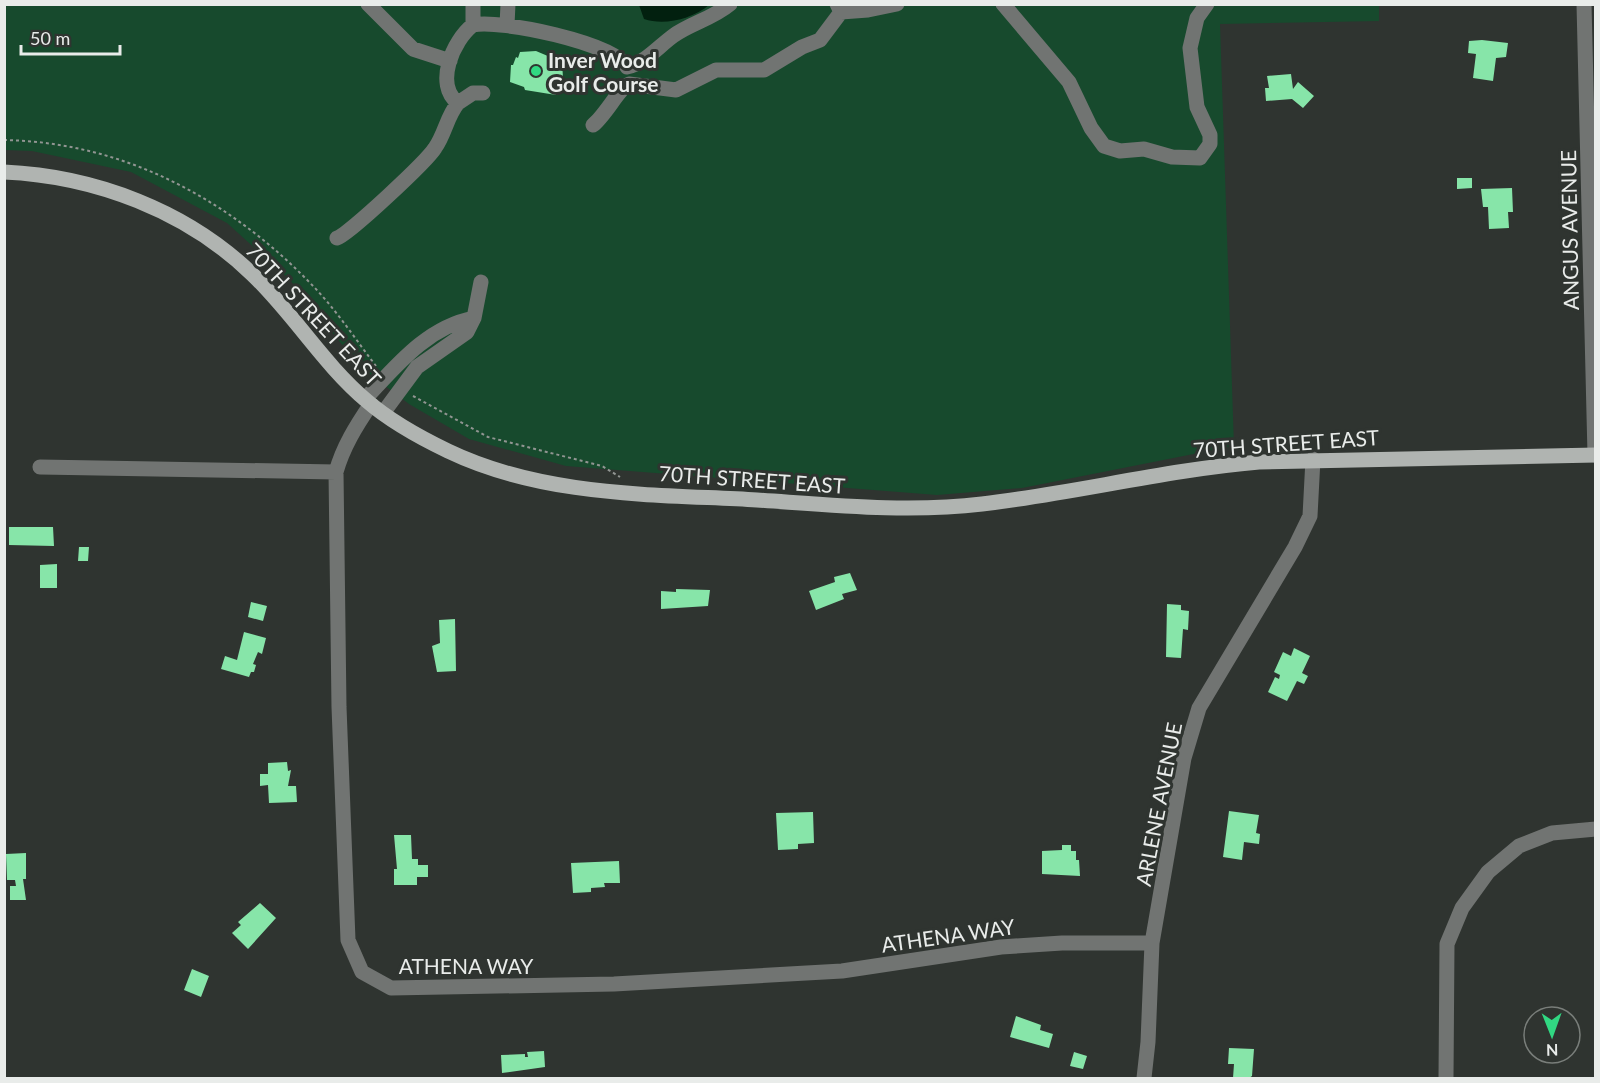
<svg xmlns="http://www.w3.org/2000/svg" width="1600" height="1083" font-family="Lato,sans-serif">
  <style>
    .green { fill: #174a2d }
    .water { fill: #02200f }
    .building { fill: #87e5a9 }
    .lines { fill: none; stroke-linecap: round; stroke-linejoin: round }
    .path { stroke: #919592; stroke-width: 2; stroke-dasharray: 3 3; stroke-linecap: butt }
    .minor { stroke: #717472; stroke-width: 15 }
    .major { stroke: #b0b4b1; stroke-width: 15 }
    .poi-dot { fill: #31d882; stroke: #2f3430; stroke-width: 2 }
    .labels { text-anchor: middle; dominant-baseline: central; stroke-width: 6; stroke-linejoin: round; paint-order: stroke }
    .poi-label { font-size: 21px; font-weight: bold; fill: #e9ecea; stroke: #2f3430; text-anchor: start }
    .street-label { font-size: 21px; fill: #e9ecea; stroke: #2f3430 }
  </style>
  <rect width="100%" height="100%" fill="#2f3430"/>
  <path class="green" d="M 5,5 L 1379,5 L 1379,21 L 1220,24 L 1234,446 L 1022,488 L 937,495 L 566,466 L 469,439 L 409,404 L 360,367 L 290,280 L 227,223 L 131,172 L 32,151 L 5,150 Z"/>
  <path class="water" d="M 639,5 L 639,4 L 709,5 C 692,19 664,26 644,19 Z"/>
  <path class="building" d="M 1482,40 L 1508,43 L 1506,57 L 1496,58 L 1493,81 L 1473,78 L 1476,54 L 1468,53 L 1469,41 Z
    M 536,51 L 562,62 L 563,78 L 556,95 L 525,90 L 524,87 L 510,82 L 511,65 L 513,65 L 516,57 L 518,58 L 520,52 Z
    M 1291,74 L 1293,89 L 1298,82 L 1314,96 L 1303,108 L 1292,99 L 1266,101 L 1265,88 L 1269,88 L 1267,76 Z
    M 1457,178 L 1472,178 L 1472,188 L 1457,189 Z
    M 1512,188 L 1513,212 L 1508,212 L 1509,228 L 1489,229 L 1488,207 L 1483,207 L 1481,189 Z
    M 9,527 L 53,527 L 54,546 L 9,545 Z
    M 79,547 L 89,547 L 88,561 L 78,561 Z
    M 57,564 L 57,588 L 40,588 L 40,565 Z
    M 850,573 L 857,590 L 842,594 L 844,599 L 816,610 L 809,591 L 835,582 L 834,577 Z
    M 676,589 L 710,590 L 708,606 L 661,609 L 661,591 L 676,592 Z
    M 251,602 L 267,606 L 263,621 L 248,617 Z
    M 1167,604 L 1181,605 L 1181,610 L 1189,611 L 1188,630 L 1183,629 L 1181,658 L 1166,657 Z
    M 455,619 L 456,671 L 437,672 L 432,646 L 440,643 L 439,620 Z
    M 244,632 L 266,638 L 262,654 L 258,652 L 253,664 L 256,665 L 254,672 L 251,672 L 249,677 L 221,669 L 225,656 L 237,660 Z
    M 1294,648 L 1310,656 L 1302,673 L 1308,676 L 1304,684 L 1297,681 L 1287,701 L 1268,692 L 1275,677 L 1279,679 L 1280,675 L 1274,672 L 1283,652 L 1291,656 Z
    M 287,762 L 288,771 L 291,770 L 288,786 L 296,786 L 297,802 L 269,803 L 268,785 L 260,786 L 260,774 L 268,774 L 268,763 Z
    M 1229,811 L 1259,815 L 1256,833 L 1260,834 L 1259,844 L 1244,842 L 1242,860 L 1223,857 Z
    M 813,812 L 814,843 L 798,844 L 798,849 L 778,850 L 776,813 Z
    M 394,835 L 411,835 L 412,859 L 418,859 L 418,865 L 428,865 L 428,877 L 417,877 L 417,885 L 394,885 L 394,869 L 397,869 Z
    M 1062,845 L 1071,845 L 1071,851 L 1076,851 L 1076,860 L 1079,860 L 1080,876 L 1042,874 L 1042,851 L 1062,850 Z
    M 26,853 L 26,879 L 23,879 L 26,900 L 10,900 L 10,886 L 16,886 L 15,880 L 7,880 L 6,854 Z
    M 619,861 L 620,883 L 604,883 L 605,887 L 591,888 L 591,892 L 573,893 L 571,863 Z
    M 260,903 L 276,918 L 248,949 L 232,933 L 241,925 L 238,922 Z
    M 192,969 L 209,976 L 201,997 L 184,990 Z
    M 1016,1016 L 1041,1025 L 1040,1030 L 1053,1034 L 1049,1048 L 1010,1037 Z
    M 1229,1048 L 1254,1049 L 1252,1076 L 1249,1078 L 1233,1078 L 1234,1064 L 1228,1064 Z
    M 544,1051 L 545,1067 L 502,1073 L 501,1055 L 525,1054 L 525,1057 L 528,1057 L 527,1052 Z
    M 1074,1052 L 1087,1056 L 1083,1069 L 1070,1066 Z"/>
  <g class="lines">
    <path class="path" d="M 4,140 C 125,142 232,201 314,287 C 337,311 356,340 376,366
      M 413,396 L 488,437 L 602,466 L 620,477"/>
    <path class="minor" d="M 368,4 L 413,49 L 450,61
      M 1003,4 L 1069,82 L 1091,128 L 1104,146 L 1120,151 L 1144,149 L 1172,157 L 1200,158 L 1210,144 L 1210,135 L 1197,107 L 1190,48 L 1197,18 L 1207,4
      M 1584,4 L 1595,455
      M 868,10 L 897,4
      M 841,12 L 868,10 L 876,4
      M 473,25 L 473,4
      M 507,25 L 508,4
      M 483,93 L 473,93 L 458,103 C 434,85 453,40 473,25 C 500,19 614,43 627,67 C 645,63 658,47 673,36 C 691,23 712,19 730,4
      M 593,125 C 605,116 620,87 629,84 L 676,90 L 716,70 L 764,70 L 802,47 L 820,40 L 841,12 L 837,4
      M 337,238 C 348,235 427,161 435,148 C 445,134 447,116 458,103
      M 365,399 C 396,366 427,327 474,318
      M 371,404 C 356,426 343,447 336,472 L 339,707 L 348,940 L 362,972 L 391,988 L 614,984 L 842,971 L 1001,947 L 1062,943 L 1152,943
      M 383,413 L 417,367 L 467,332 L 474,318 L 481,282
      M 40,467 L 336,472
      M 1144,1078 L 1148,1042 L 1152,943 L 1184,758 L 1199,708 L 1295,547 L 1310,516 L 1313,459
      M 1446,1078 L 1447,944 L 1462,908 L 1488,872 L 1519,846 L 1552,833 L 1596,829"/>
    <path class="major" d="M 4,172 C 95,176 187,211 252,274 C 294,314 323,364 367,401 C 390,421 421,438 448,451 C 544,497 653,494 757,500 C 831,505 908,513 982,504 C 1075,493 1166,470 1259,462 L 1596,455"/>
  </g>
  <circle class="poi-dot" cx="536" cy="71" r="6"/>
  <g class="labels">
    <g class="poi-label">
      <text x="548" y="59">Inver Wood<tspan x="548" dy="24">Golf Course</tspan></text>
    </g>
    <g class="street-label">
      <text transform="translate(1569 230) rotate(-91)">ANGUS AVENUE</text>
      <text transform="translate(314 314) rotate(47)">70TH STREET EAST</text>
      <text transform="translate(1286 443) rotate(-4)">70TH STREET EAST</text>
      <text transform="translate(752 479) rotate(4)">70TH STREET EAST</text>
      <text transform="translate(1158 804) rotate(-79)">ARLENE AVENUE</text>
      <text transform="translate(948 935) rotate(-8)">ATHENA WAY</text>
      <text x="466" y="965">ATHENA WAY</text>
    </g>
  </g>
  <rect width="1600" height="1083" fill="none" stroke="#e9ecea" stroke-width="12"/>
  <g transform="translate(1552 1035) rotate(179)"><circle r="28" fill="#2f3430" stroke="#797e7a" stroke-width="1.5"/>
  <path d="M0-4.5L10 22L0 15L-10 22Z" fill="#31d882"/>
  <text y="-9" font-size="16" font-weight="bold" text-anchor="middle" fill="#e9ecea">N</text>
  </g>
  <path d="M21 45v9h99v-9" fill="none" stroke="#e9ecea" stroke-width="3"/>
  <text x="30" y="45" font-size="18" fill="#e9ecea" stroke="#2f3430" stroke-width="4.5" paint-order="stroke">50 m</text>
</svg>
